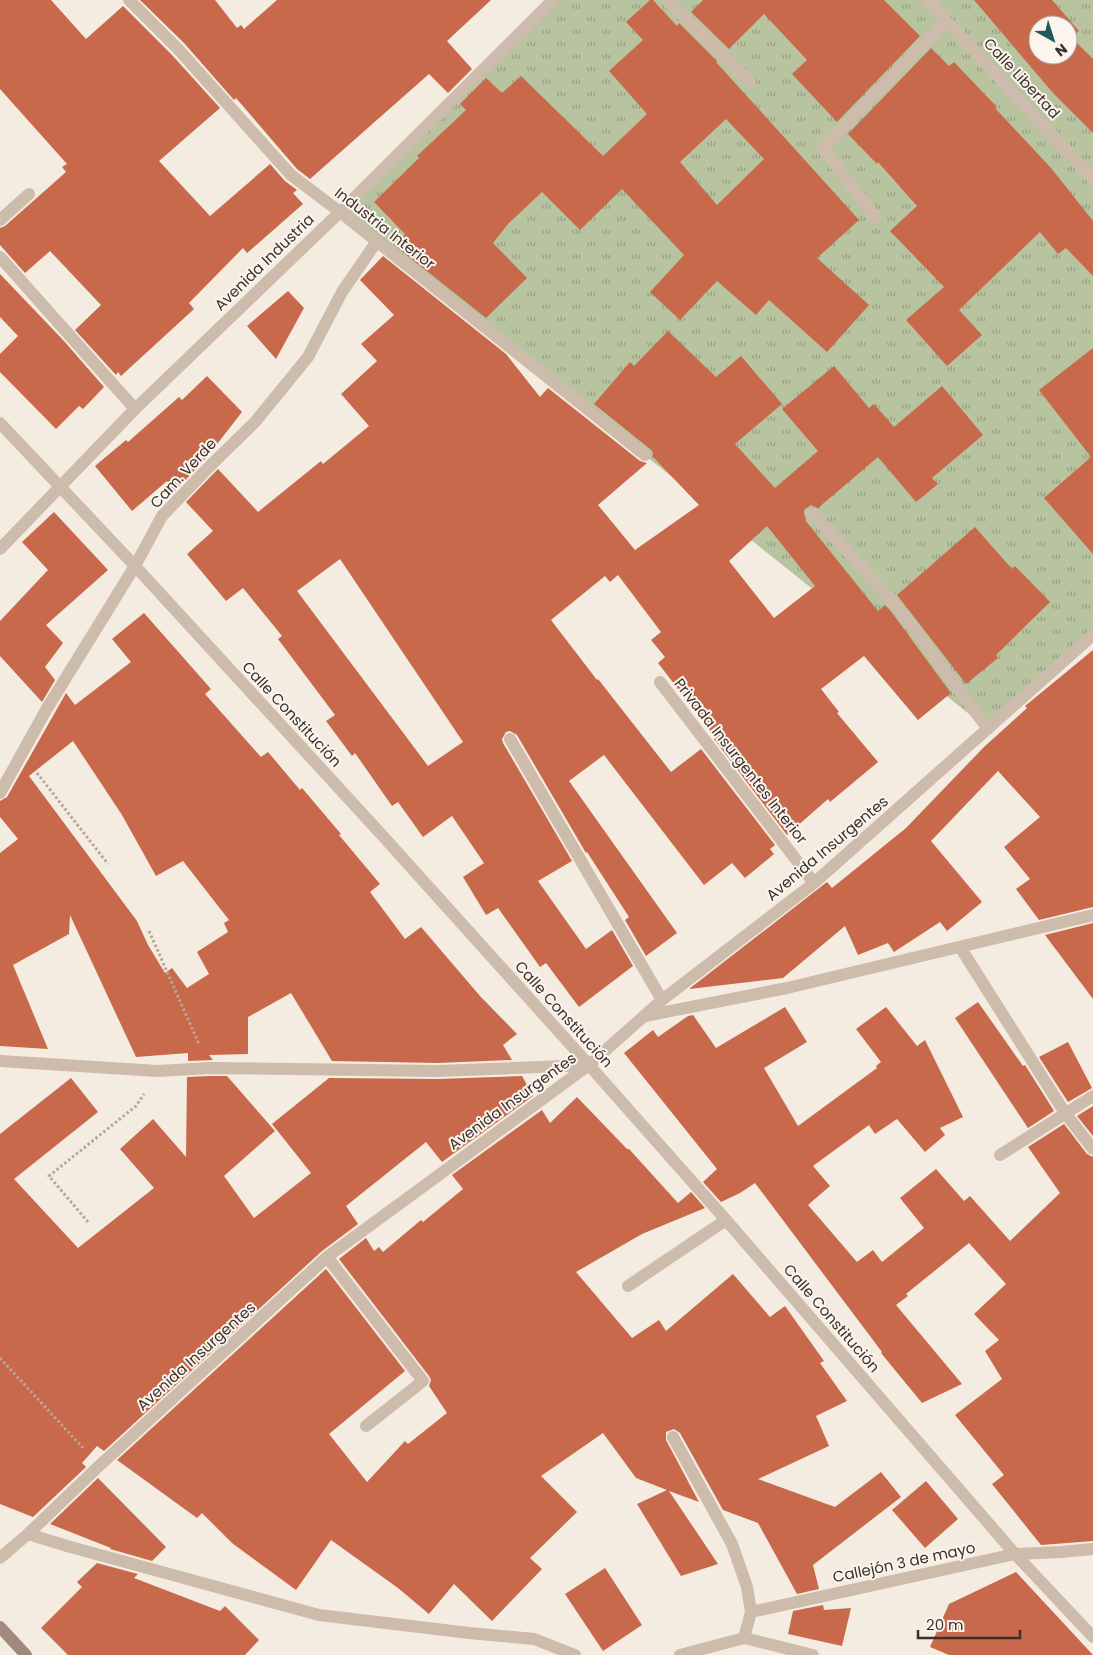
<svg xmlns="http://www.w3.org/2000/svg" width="1093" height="1655" font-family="Poppins,sans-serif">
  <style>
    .park { fill: url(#park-tufts); fill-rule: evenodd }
    .building { fill: #c8694b; fill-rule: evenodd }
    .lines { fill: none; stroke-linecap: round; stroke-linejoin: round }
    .path { stroke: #b9a596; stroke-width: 3; stroke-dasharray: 2.5 2.5; stroke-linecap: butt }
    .lane { stroke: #cdbbac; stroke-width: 12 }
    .street { stroke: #cdbbac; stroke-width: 12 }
    .secondary { stroke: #a18a7d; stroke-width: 12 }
    .labels { text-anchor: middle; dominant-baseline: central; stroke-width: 4; stroke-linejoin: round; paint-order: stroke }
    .street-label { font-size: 15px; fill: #3b302b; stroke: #fbf5ee }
  </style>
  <defs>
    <pattern id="park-tufts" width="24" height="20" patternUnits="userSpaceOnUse" patternTransform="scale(1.25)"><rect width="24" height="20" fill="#b8c4a0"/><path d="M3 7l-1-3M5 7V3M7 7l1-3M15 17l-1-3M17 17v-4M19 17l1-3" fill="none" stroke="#97a083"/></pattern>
  </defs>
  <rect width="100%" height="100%" fill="#f4ebe1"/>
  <path class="park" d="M 557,0 L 1093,0 L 1093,639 L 988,729 L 340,212 ZM 1038,25 L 1068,25 L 1068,55 L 1038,55 Z"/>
  <path class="building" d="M 0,0 L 51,0 L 86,39 L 123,6 L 172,55 L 220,108 L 159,161 L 210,216 L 270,164 L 285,181 L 297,190 L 293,193 L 303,204 L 247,253 L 243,248 L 189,303 L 194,309 L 121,376 L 118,372 L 116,375 L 75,330 L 101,305 L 50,251 L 25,273 L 0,245 L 0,228 L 5,226 L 66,172 L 62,167 L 67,164 L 0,89 Z
    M 140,0 L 215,0 L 237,28 L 241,25 L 244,29 L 277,0 L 491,0 L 447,41 L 472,69 L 448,93 L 429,74 L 310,179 L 297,169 L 236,98 L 234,100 L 184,43 Z
    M 650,0 L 653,0 L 677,26 L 679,23 L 717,61 L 716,62 L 859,220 L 817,258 L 869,305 L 827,352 L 769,300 L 756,315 L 717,281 L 680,320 L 650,292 L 684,255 L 622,189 L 580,230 L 542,192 L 508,224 L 493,243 L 527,278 L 486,318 L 394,245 L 405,234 L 374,202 L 419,158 L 417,156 L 466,110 L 460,104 L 486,78 L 502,93 L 521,76 L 603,156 L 647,114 L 609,71 L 643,40 L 626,22 ZM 726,119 L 764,159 L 717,205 L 680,162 Z
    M 703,0 L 884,0 L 920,36 L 837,122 L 792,74 L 807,60 L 764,14 L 729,49 L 691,12 Z
    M 974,0 L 1052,0 L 1079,31 L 1071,37 L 1093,59 L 1093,133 L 1053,93 ZM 1038,25 L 1068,25 L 1068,55 L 1038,55 Z
    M 931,48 L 949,66 L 954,62 L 996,106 L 995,108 L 1051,168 L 1093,221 L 1093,276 L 1066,248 L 1058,254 L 1040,232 L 959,310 L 982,335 L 947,366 L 906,320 L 944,287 L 890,231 L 917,206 L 878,162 L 877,164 L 848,134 Z
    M 383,256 L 506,354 L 540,397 L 548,388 L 640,461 L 647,463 L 598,505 L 635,550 L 699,505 L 653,457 L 652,459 L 653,452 L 650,449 L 594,404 L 630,362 L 634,366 L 668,331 L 716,377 L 741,356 L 782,404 L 735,444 L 775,488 L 818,451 L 782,409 L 834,366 L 869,408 L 874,404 L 894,427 L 942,386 L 983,435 L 932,478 L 938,484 L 916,502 L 878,457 L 818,508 L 811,505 L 804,510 L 804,514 L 806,519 L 805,520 L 878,611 L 885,605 L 890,610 L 951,693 L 918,720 L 864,656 L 821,689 L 839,712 L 837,713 L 878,762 L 830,802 L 828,799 L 787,835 L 714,739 L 716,738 L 658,663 L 665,657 L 651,640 L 661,632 L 618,575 L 610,582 L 605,576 L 551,620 L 597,680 L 598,679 L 671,772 L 701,749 L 775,845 L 770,849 L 774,854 L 745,878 L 732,863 L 704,885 L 604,755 L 569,781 L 677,933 L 646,956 L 625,920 L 629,917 L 587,852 L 586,853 L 517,735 L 510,731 L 506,732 L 502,739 L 503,743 L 572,861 L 538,881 L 586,949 L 612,930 L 633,966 L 579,1007 L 546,963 L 540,967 L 498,908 L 486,915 L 463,877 L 484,863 L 452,816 L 423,837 L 398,802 L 392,806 L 355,753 L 352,756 L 326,721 L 335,715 L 278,639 L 282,636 L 243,588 L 226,601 L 187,554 L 213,531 L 186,502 L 218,469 L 258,512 L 321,461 L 323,464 L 369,426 L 341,394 L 377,361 L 361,344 L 394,315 L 360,280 ZM 767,526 L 815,586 L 774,618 L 729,561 ZM 340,559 L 463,742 L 428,766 L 297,591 Z
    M 0,274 L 64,341 L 104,387 L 83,409 L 79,406 L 56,429 L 0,372 L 0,354 L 18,336 L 0,317 Z
    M 288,291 L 304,308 L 276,359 L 247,326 Z
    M 1093,348 L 1093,554 L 1044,498 L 1091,457 L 1039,390 Z
    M 207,376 L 242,412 L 207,457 L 175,491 L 167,481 L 132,511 L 95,466 L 126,440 L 128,442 L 179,397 L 182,400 Z
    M 54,512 L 108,570 L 46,625 L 63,643 L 45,667 L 55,680 L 42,702 L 0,656 L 0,621 L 48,570 L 22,542 Z
    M 975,527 L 1012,569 L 1015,566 L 1050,602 L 996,655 L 998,658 L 966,684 L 897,595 Z
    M 144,613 L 211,689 L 205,694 L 261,757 L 268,752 L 300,790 L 302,788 L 341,834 L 339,835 L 380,884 L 370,892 L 405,939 L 421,927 L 480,996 L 517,1034 L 503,1045 L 512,1060 L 438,1063 L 332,1061 L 291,993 L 248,1017 L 248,1054 L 209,1055 L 213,1060 L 188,1061 L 188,1053 L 136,1057 L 70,915 L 69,934 L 13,965 L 48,1049 L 0,1046 L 0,853 L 18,839 L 0,817 L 0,801 L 7,797 L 66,693 L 75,705 L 131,662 L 112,639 ZM 73,741 L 122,815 L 156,876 L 183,861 L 229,920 L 224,923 L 228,932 L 197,952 L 209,974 L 187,988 L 172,968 L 165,973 L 148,945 L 137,921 L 29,776 Z
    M 1093,650 L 1093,907 L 1039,920 L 1016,889 L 1030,879 L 1004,847 L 1040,817 L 998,771 L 931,841 L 982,902 L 947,931 L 940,922 L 894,952 L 888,943 L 858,955 L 845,926 L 783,978 L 689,989 L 827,882 L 832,888 L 906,828 L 984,747 L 1027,708 L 1025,706 Z
    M 1093,923 L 1093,999 L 1045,935 Z
    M 978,1002 L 1023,1066 L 1025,1065 L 1054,1111 L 1028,1128 L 955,1018 Z
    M 785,1007 L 807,1042 L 764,1068 L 798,1126 L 877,1068 L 876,1066 L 881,1062 L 856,1029 L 886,1007 L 917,1046 L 925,1040 L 963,1117 L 940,1128 L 945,1135 L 925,1152 L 897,1119 L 875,1134 L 869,1125 L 813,1166 L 830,1186 L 808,1205 L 857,1262 L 873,1250 L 882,1262 L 924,1228 L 900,1198 L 936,1169 L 964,1201 L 970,1196 L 1010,1241 L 1060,1193 L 1028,1147 L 1064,1124 L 1087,1154 L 1093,1157 L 1093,1541 L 1041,1545 L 992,1484 L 1004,1475 L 955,1415 L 1002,1379 L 985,1351 L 999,1340 L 974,1314 L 1006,1284 L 969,1243 L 906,1294 L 908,1296 L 896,1305 L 962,1384 L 922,1403 L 881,1353 L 882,1352 L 755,1183 L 740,1193 L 721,1202 L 703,1182 L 717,1169 L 624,1053 L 653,1030 L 658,1037 L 688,1016 L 693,1015 L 716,1048 Z
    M 1068,1042 L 1092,1088 L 1068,1102 L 1039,1057 Z
    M 210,1076 L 227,1076 L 275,1131 L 224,1176 L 254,1218 L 311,1173 L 272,1124 L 329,1078 L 438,1079 L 522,1076 L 533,1096 L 442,1162 L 426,1142 L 346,1206 L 358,1224 L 322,1251 L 104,1451 L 97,1446 L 82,1463 L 86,1467 L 33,1517 L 0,1504 L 0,1134 L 71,1078 L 98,1112 L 14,1179 L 78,1248 L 154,1188 L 120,1149 L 153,1119 L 186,1157 L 187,1077 Z
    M 577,1097 L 627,1149 L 629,1149 L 678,1203 L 691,1192 L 705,1208 L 642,1234 L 576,1272 L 632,1338 L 659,1320 L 666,1331 L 733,1274 L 770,1317 L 785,1306 L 824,1361 L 820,1363 L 847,1401 L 816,1416 L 829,1446 L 758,1479 L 835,1507 L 881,1472 L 901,1497 L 813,1565 L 819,1589 L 797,1594 L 758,1523 L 723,1510 L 680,1433 L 674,1429 L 666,1432 L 666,1440 L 699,1502 L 669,1491 L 718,1564 L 681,1576 L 637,1504 L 667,1490 L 636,1478 L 603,1433 L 541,1476 L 577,1512 L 530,1558 L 542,1569 L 492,1621 L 454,1584 L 429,1614 L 398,1588 L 331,1540 L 296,1590 L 232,1543 L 202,1513 L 197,1518 L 117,1460 L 326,1269 L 405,1371 L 329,1434 L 367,1482 L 405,1441 L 408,1444 L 447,1413 L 429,1386 L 431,1380 L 429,1376 L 339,1259 L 366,1238 L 374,1251 L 379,1247 L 383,1252 L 421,1220 L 423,1222 L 463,1189 L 452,1175 L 542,1110 L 550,1123 Z
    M 1093,1106 L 1093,1136 L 1077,1116 Z
    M 98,1478 L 166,1547 L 152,1561 L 110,1549 L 111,1548 L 50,1524 Z
    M 926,1481 L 958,1519 L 925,1548 L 892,1510 Z
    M 97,1563 L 138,1574 L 134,1578 L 220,1611 L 225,1606 L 259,1640 L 245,1655 L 68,1655 L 41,1628 L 82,1587 L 77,1582 Z
    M 605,1568 L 642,1625 L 603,1651 L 565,1594 Z
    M 1016,1572 L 1093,1655 L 949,1655 L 930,1647 L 949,1604 Z
    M 823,1605 L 824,1610 L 851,1608 L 842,1646 L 788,1634 L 793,1611 Z"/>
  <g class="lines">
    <path class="path" d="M 37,773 L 108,864
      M 149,931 L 199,1044
      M 88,1222 L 49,1176 L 136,1106 L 144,1094
      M 0,1358 L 83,1448"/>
    <path class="lane" d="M 0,220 L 29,194
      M 0,257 L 135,409
      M 960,947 L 1065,1113 L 1093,1149
      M 327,1257 L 423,1381 L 366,1426
      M 673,1437 L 732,1544 L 747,1587 L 751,1612
      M 28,1534 L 67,1546 L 319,1615 L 469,1633 L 534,1639 L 575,1655
      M 744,1638 L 751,1612 L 1015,1554 L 1061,1552 L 1093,1549
      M 680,1655 L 744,1638 L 813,1655"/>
    <path class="street" d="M 129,0 L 178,49 L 291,175 L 340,212 L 645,455
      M 667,0 L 750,82
      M 927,0 L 1093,179
      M 875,217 L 823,148 L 946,21
      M 0,423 L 135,566 L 381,834 L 589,1065 L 726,1220 L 1015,1554 L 1093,1637
      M 812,513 L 896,605 L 988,729
      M 0,549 L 135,409 L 340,212 L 553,0
      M 660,682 L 814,883
      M 510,739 L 662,1000
      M 0,793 L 46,710 L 135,566 L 162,516 L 212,464 L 255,422 L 308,357 L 342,292 L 377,241
      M 645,1016 L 787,988 L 1093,915
      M 0,1061 L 158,1071 L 210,1068 L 438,1071 L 589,1065
      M 1000,1155 L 1093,1096
      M 628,1286 L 726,1220
      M 0,1558 L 28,1534 L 99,1466 L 327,1257 L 589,1065 L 662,1000 L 814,883 L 1093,635"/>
    <path class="secondary" d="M 0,1627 L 26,1655"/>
  </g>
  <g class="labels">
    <g class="street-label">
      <text transform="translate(1022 78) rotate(47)">Calle Libertad</text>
      <text transform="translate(385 228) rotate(38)">Industria Interior</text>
      <text transform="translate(264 262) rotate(-44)">Avenida Industria</text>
      <text transform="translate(183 473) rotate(-47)">Cam. Verde</text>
      <text transform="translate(292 714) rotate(47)">Calle Constitución</text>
      <text transform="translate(741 761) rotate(52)">Privada Insurgentes Interior</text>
      <text transform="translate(827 848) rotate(-40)">Avenida Insurgentes</text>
      <text transform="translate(564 1014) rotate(48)">Calle Constitución</text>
      <text transform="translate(512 1101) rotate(-36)">Avenida Insurgentes</text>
      <text transform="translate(832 1318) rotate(49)">Calle Constitución</text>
      <text transform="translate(196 1356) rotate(-42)">Avenida Insurgentes</text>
      <text transform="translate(904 1562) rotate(-12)">Callejón 3 de mayo</text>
    </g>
  </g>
  <g transform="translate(1053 40) rotate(141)"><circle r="24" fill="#fbf5ee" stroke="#aea6a0"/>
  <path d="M0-4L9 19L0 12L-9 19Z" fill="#1f5a5e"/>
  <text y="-8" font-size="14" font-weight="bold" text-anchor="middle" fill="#3b302b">N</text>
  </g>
  <path d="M918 1630v8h102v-8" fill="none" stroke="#3b302b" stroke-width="2.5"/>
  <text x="926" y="1630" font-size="15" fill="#3b302b" stroke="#fbf5ee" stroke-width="4" paint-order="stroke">20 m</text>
</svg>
